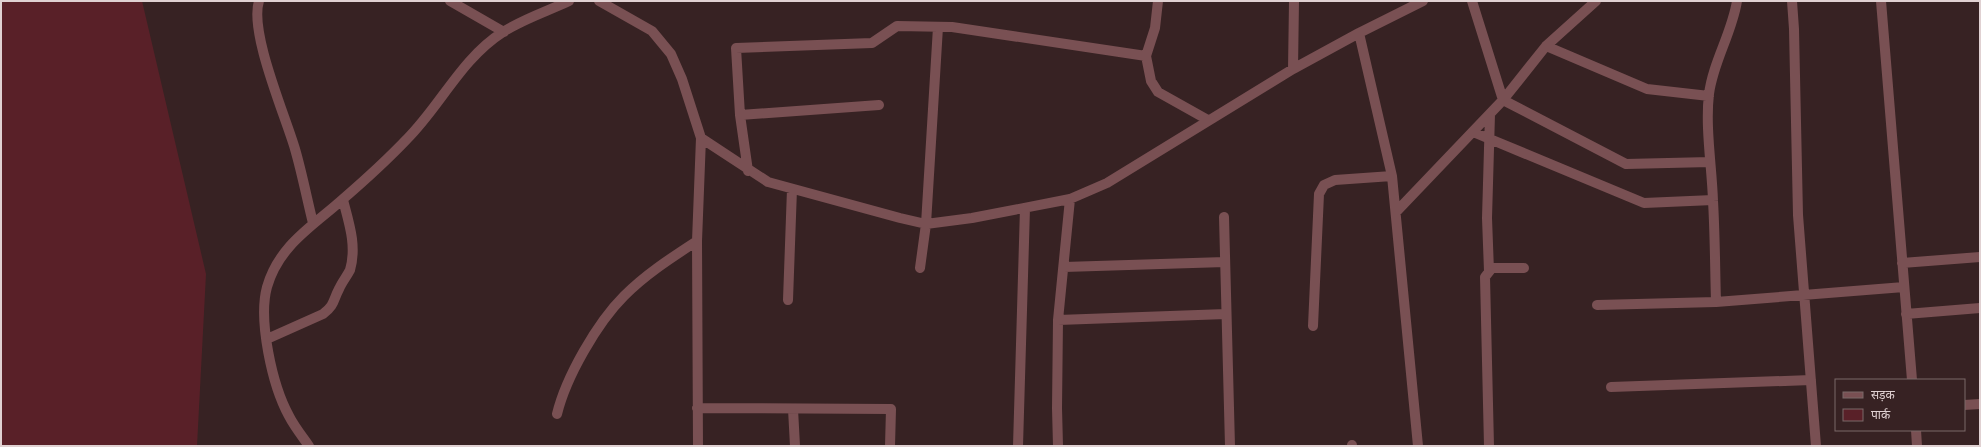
<svg xmlns="http://www.w3.org/2000/svg" width="1981" height="447" font-family="'DM Sans','Noto Sans Devanagari',sans-serif">
  <style>
    .green { fill: #592028 }
    .lines { fill: none; stroke-linecap: round; stroke-linejoin: round }
    .minor { stroke: #795053; stroke-width: 10 }
  </style>
  <rect width="100%" height="100%" fill="#372223"/>
  <path class="green" d="M 1,1 L 142,1 L 206,274 L 197,446 L 1,446 Z"/>
  <g class="lines">
    <path class="minor" d="M 259,1 C 249,32 285,115 295,149 C 302,173 307,199 313,223
      M 450,1 L 504,32
      M 599,1 L 652,31 L 671,54 L 682,79 L 701,138 L 697,241 L 698,446
      M 1158,1 L 1155,28 L 1146,56 L 1151,81 L 1158,92 L 1208,120
      M 1472,1 L 1503,100 L 1626,164 L 1710,162
      M 1792,1 L 1794,29 L 1798,215 L 1816,446
      M 1881,1 L 1912,380
      M 1359,33 L 1392,176 L 1418,446
      M 1546,46 L 1647,89 L 1709,96
      M 1293,69 L 1294,1
      M 740,115 L 879,105
      M 1473,132 L 1644,203 L 1713,200
      M 701,138 L 768,182 L 900,218 L 926,224 L 972,218 L 1070,199 L 1107,183 L 1293,69 L 1359,33 L 1423,1
      M 748,171 L 740,115 L 736,48 L 872,43 L 897,26 L 952,27 L 1146,56
      M 1396,212 L 1503,100 L 1546,46 L 1596,1
      M 1224,217 L 1230,446
      M 1902,263 L 1980,257
      M 1064,267 L 1225,262
      M 920,268 L 926,224 L 938,27
      M 1489,271 L 1487,218 L 1490,114
      M 788,300 L 792,189
      M 1716,302 C 1715,268 1715,235 1713,201 C 1712,168 1705,127 1709,94 C 1713,62 1732,33 1737,1
      M 1597,305 L 1716,302 L 1904,287
      M 1906,314 L 1980,308
      M 1058,320 L 1226,314
      M 1313,326 L 1319,194 L 1324,185 L 1335,180 L 1392,176
      M 267,339 L 323,314 C 335,305 333,300 339,289 C 342,282 347,276 350,270 C 357,246 349,223 343,200
      M 1611,387 L 1811,380
      M 1964,405 L 1980,404
      M 697,408 L 891,409 L 890,446
      M 793,409 L 795,446
      M 557,414 C 566,377 597,323 624,296 C 646,274 671,258 697,241
      M 1916,430 L 1917,446
      M 309,446 C 302,436 294,426 289,416 C 272,385 258,320 267,287 C 279,245 313,226 343,199 C 365,180 387,160 407,139 C 441,105 461,59 503,32 C 523,19 548,11 569,1
      M 1018,446 L 1025,208
      M 1058,446 L 1057,408 L 1058,320 L 1070,199
      M 1352,446 L 1352,445
      M 1489,446 L 1485,277 L 1492,268 L 1524,268"/>
  </g>
  <rect width="1981" height="447" fill="none" stroke="#e0d1d2" stroke-width="4"/>
  <rect x="1835" y="379" width="130" height="52" fill="#372223" stroke="#7b6869"/>
  <rect x="1843" y="392" width="20" height="6" fill="#795053" stroke="#7b6869"/>
  <text x="1871" y="399" font-size="12" fill="#e0d1d2">सड़क</text>
  <rect x="1843" y="409" width="20" height="12" fill="#592028" stroke="#7b6869"/>
  <text x="1871" y="419" font-size="12" fill="#e0d1d2">पार्क</text>
</svg>
